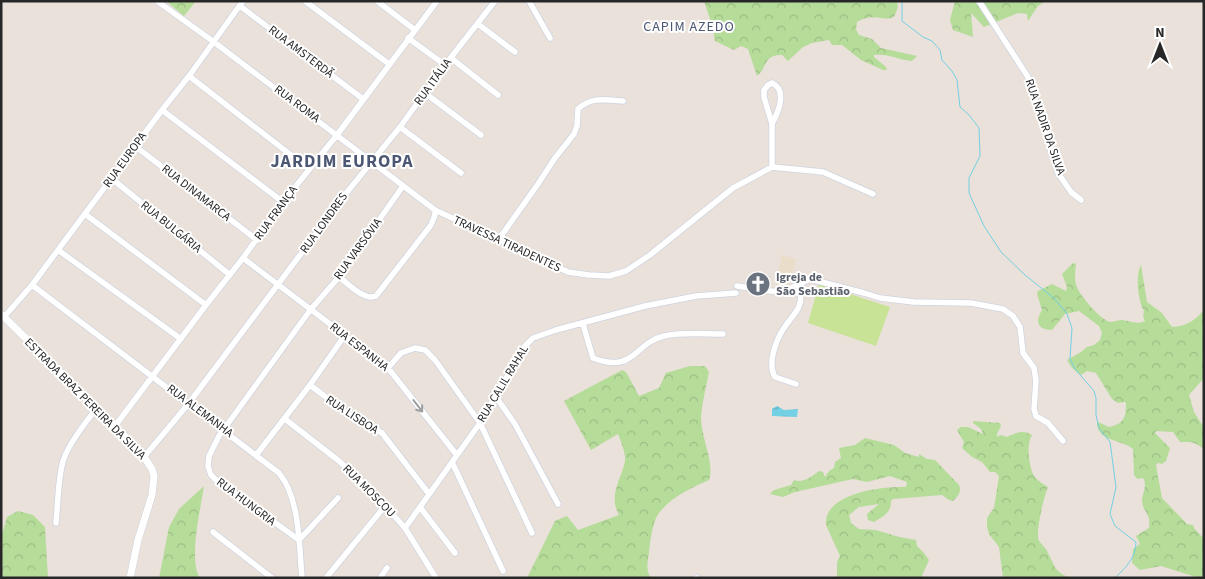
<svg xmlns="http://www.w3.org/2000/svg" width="1205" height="579" font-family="'Source Sans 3',sans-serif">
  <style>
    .education { fill: #eaddca }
    .forest { fill: url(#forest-crowns) }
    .pitch { fill: #c9e396 }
    .water { fill: url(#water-waves) }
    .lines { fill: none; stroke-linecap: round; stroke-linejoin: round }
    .stream { stroke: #74d0e4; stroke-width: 1 }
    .minor-casing { stroke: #cfd4e0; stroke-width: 7 }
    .tertiary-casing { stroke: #cfd4e0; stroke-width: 8 }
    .minor { stroke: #fff; stroke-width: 5.5 }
    .tertiary { stroke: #fff; stroke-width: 7 }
    .oneway { stroke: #9e9e9e }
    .labels { text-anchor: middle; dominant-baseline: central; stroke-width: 4; stroke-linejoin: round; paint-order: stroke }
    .street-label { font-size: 12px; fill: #272727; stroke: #fff }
    .worship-label { font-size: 12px; font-weight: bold; fill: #5b616d; stroke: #fff; text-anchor: start }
    .neighbourhood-label { font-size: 14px; letter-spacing: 1px; fill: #4c5774; stroke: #fff }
    .district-label { font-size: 18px; font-weight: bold; letter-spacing: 1px; fill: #4c5774; stroke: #fff }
  </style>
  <defs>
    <pattern id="forest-crowns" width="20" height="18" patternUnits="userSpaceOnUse" patternTransform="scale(1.25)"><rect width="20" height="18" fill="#b6dc9a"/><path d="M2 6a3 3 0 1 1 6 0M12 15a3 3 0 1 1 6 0" fill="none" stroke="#9cbd85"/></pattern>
    <pattern id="water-waves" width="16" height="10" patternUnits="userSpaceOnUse" patternTransform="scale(1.25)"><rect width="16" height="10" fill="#74d0e4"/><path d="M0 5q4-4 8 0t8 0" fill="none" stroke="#64b3c4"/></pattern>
  </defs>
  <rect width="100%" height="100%" fill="#e9e1da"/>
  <path class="education" d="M 782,255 L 796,259 L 789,287 L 775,283 Z"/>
  <path class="forest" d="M 166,1 L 196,1 L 184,16 Z
    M 704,1 L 897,1 L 898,7 L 894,17 C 880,22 876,12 857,22 L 856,29 L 859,35 L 872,39 L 881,48 L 917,56 L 912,61 C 899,60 887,53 874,55 L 874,57 L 886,67 L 887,70 L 883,70 L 861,60 L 842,45 L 832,45 L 829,40 L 812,43 L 803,47 L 788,61 L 782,55 C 762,55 768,68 757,76 L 748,49 L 741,46 L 734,50 L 715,41 L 712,25 Z
    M 955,1 L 1046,1 L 1038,6 L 1028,21 L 1027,14 L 1018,13 L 984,27 L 971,13 L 973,37 L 953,30 L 950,20 Z
    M 1073,263 L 1076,264 C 1075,272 1074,280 1077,287 C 1080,296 1101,320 1110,322 C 1114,322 1118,320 1122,320 C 1131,321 1137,325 1145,321 L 1143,316 L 1144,311 C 1138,301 1135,275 1141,265 L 1147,302 L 1162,313 L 1172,327 C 1187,326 1194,321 1204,310 L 1204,378 L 1189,395 L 1194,412 L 1204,428 L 1204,449 C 1193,441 1192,442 1180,442 L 1173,432 L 1156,431 L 1155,433 L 1170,448 L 1166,461 L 1162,464 L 1158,463 L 1156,465 L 1162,498 L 1187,524 L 1193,525 L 1194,528 L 1204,539 L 1204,578 L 1199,578 L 1161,566 L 1140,570 L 1132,563 L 1133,549 L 1140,544 L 1136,536 L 1149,528 C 1151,512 1143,513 1142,501 C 1142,493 1148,486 1143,478 L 1137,479 L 1134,475 L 1133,449 C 1121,439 1099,442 1097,424 L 1098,422 L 1109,427 C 1124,424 1126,417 1126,403 L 1125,402 L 1118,403 L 1112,399 L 1096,373 L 1087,371 L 1081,375 L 1072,368 L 1067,360 L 1081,352 L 1087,347 L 1094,345 L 1100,340 L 1102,333 L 1099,326 L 1079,311 L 1065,314 L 1052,330 C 1037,330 1035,321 1042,310 L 1037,294 L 1038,291 L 1052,284 L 1066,291 L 1067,287 L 1062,274 Z
    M 690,366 L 705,366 L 709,372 C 706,387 702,403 701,418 C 701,438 715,463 709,480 C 691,488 666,499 656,518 C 652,527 650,542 649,552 C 648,562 645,569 651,578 L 527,578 L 555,521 L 567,516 L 578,530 L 619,515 C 608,495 621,481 625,461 C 626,453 621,442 618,434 L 591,450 L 564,401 L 622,370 L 626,372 L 639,396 L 659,388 L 666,373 Z
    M 973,421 L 1000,423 L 1001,426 L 997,434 L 997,437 L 1000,435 L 1007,437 C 1016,433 1023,429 1032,435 C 1026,445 1029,464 1033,474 C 1035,479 1043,484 1048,487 C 1044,496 1035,533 1039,541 C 1042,545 1046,548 1048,553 C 1056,568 1054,571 1070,578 L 1003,578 L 999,547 L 989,534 L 987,527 L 987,518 L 994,508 L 999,476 L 995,472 L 990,472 L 982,462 L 972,457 L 962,448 L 964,442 L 957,430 L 961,427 L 968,427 L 983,434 L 981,429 L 973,423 Z
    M 865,438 L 894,445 L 905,453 L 919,457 L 919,454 L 927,459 L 935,460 L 959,485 C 962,492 958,496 953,501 L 949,500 L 942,495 L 893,499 L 891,501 C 891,513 884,516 874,522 L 868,520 L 867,514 L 879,504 L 859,507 L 849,515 L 851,523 L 859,529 L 876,530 L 899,537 L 916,540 L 917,546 L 924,553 L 929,560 L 921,578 L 837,578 L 837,562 L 840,556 L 826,525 C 823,493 883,486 906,487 L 907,482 L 890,476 L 867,482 L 853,479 L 795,492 L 783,497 L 770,494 L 774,490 L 791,485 L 794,480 C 803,484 812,476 819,471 L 823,472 L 825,477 L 829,471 L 834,468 L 835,462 L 841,458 L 839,448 L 855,445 Z
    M 204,486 C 201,507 188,560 200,578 L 159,578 L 169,527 L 179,509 Z
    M 18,511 L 33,515 L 45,527 L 48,578 L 1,578 L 1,538 L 7,517 Z"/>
  <path class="pitch" d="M 819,284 L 890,307 L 876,346 L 808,323 Z"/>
  <path class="water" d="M 777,406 L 784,410 L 798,409 L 797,417 L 772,416 L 772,409 Z"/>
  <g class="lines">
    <path class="stream" d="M 902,1 L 902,21 L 923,37 L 932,41 L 940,50 L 942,60 L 952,71 L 957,80 L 960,107 L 969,115 L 979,128 L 980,156 L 969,178 L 969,193 L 984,226 L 1001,252 L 1025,275 L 1055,299 L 1067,314 L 1072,328 L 1070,359 L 1075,369 L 1094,391 L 1096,398 L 1096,415 L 1099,428 L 1110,442 L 1116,487 L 1110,514 L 1115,526 L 1136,542 C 1136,558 1126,567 1115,578"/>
    <defs>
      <path id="minor" d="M 157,1 L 214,42 L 435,210 L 568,272 L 589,275 L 609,276 L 626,271 L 650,255 L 733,188 L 772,167 L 823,172 L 873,194
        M 305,1 L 389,64
        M 377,1 L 415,30
        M 529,1 L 550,38
        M 979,1 L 1028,77 L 1058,173 L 1071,192 L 1081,200
        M 240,6 L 363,99
        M 478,24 L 515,52
        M 408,38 L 445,65
        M 451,58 L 498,95
        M 189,76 L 309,169
        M 425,93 L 481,135
        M 162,110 L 283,202
        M 400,127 L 461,173
        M 135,146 L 257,240
        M 772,167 L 772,124 L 764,97 L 764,90 L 768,85 L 772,83 C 788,90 778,113 772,124
        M 111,178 L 230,275
        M 85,214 L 206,305
        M 499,239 L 538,184 L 555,158 L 574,134 L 577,126 L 578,109 C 592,96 606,100 623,101
        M 58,250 L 181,339
        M 243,258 L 388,368 L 456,454
        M 339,277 C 349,284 364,301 376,296 L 431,225 L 435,215 L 435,210
        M 32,285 L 279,473 C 300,498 299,546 302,578
        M 737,286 L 771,291 L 800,293 C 804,307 791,317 784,328 C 776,340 767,363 775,377 L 796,384
        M 783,292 L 810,279 L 864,293 L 880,298 L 914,302 L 971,303 L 1003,309 L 1013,316 L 1020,327 L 1023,353 L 1034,368 L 1036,381 L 1034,409 L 1036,416 L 1048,423 L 1063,441
        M 4,317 L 32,285 L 162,110 L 189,76 L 243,1
        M 583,324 L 593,358 C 635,374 634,343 664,336 C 682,332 704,334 723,334
        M 388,368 L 401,353 L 415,348 L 425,350 L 435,360 L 480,423 L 532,533
        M 310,385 L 348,414 L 382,433 L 429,494
        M 496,397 L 515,424 L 558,504
        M 285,419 L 339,461 L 371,490 L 405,528 L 436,578
        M 115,426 L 206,305 L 243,258 L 283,202 L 337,135 L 437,1
        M 257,454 L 310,385 L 345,335
        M 144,457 L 189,403 L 348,191 L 400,127 L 445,65 L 495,1
        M 452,462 L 503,571
        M 338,498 L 299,540 L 216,480 L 211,475 L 208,466 L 209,456 L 219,436 L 311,309 L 339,277 L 403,186
        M 420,507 L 455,553
        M 56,523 C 58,502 58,480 63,461 C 68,445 87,420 97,408
        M 405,528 L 480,423 L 525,346 L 533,338 L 556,330 L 645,306 L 696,296 L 736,293
        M 213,532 L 272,578
        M 326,578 L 385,506
        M 380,578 L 387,568
        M 696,578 L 697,578"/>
      <path id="tertiary" d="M 1,314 L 115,426 L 144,457 L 152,469 L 154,476 L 152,495 L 138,540 L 130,578"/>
    </defs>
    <use href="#minor" class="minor-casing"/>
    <use href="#tertiary" class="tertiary-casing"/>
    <use href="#minor" class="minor"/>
    <use href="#tertiary" class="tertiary"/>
  </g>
  <defs><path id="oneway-shaft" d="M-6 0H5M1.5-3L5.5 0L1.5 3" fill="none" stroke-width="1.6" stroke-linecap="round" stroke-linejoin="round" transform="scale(1.25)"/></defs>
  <use class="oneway" href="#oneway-shaft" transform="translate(418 406) rotate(52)"/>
  <defs>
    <symbol id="church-disc" viewBox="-11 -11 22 22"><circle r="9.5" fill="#6b7280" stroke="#fff"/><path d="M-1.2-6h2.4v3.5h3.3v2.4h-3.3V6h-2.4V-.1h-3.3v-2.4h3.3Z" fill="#fff"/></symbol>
  </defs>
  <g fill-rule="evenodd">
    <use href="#church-disc" x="744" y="270" width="28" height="28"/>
  </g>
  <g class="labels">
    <g class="street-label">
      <text transform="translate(301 52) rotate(37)">RUA AMSTERDÃ</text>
      <text transform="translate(433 82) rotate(-54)">RUA ITÁLIA</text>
      <text transform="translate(297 104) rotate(37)">RUA ROMA</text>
      <text transform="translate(1045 127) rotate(71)">RUA NADIR DA SILVA</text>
      <text transform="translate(125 160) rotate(-54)">RUA EUROPA</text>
      <text transform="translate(196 193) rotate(38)">RUA DINAMARCA</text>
      <text transform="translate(276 213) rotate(-54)">RUA FRANÇA</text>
      <text transform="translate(324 223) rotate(-54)">RUA LONDRES</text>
      <text transform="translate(171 227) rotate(39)">RUA BULGÁRIA</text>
      <text transform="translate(507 244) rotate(25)">TRAVESSA TIRADENTES</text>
      <text transform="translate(358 249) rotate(-54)">RUA VARSÓVIA</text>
      <text transform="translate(359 347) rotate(38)">RUA ESPANHA</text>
      <text transform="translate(503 384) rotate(-59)">RUA CALIL RAHAL</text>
      <text transform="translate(85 399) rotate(45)">ESTRADA BRAZ PEREIRA DA SILVA</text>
      <text transform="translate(200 411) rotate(37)">RUA ALEMANHA</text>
      <text transform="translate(352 415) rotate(33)">RUA LISBOA</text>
      <text transform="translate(369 491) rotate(45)">RUA MOSCOU</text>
      <text transform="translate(246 502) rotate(37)">RUA HUNGRIA</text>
    </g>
    <g class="worship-label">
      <text x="776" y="277">Igreja de<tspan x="776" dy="14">São Sebastião</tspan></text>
    </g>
    <g class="neighbourhood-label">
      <text x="689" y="27">CAPIM AZEDO</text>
    </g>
    <g class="district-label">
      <text x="342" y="161">JARDIM EUROPA</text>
    </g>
  </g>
  <rect width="1205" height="579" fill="none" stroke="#272727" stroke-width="5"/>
  <g transform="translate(1160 45)" stroke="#ffffff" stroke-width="4" paint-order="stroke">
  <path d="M0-4L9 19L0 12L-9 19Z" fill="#272727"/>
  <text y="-8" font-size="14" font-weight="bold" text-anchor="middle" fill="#272727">N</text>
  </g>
</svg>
